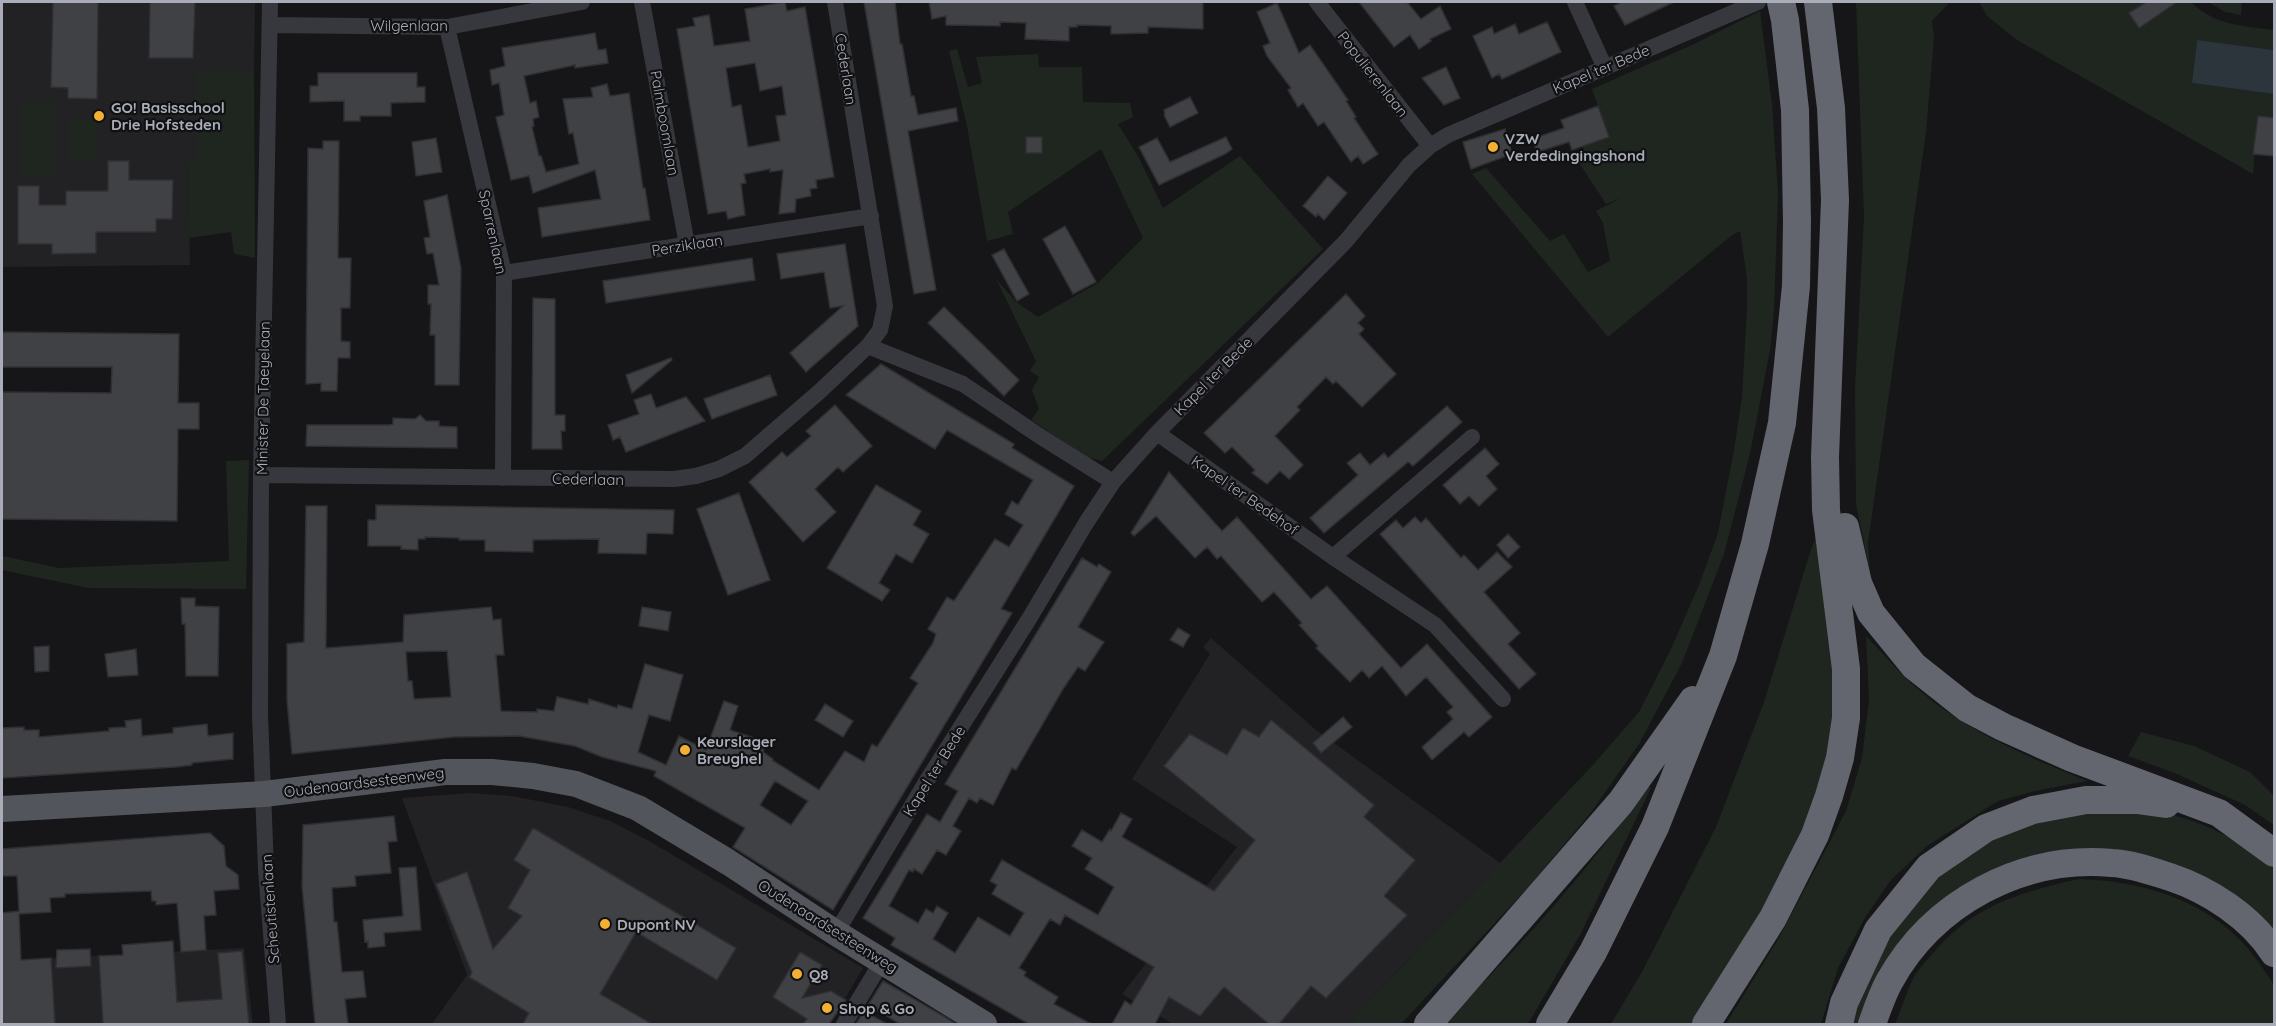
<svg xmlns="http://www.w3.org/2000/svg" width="2276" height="1026" font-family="Quicksand,sans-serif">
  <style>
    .built { fill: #222225 }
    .green { fill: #1e261f }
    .water { fill: #2c353c }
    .building { fill: #404145; stroke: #303034; stroke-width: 1.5; fill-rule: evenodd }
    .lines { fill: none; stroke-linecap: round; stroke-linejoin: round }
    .street { stroke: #37383d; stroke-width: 16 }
    .primary { stroke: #53555c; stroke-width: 26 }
    .highway { stroke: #63666e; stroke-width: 28 }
    .poi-dot { fill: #f2b134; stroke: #111113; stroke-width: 2 }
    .labels { text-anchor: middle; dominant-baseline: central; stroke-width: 4.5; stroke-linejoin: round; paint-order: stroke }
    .street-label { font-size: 15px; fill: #a8adb8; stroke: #111113 }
    .poi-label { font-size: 15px; font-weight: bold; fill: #a8adb8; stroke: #111113; text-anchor: start }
  </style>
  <rect width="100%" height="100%" fill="#161618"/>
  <path class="built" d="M 2,2 L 255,2 L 254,71 L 196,72 L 196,160 L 188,161 L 190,265 L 2,267 Z
    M 1211,638 L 1316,730 L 1500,863 L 1347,1024 L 1173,1024 L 1122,994 L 1237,847 L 1132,779 L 1210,654 L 1203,647 Z
    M 470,793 L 512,796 L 568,807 L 610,821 L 651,842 L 863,968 L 830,1024 L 432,1024 L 467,975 L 402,798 Z
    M 244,948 L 253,1024 L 55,1024 L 51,958 Z"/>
  <path class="green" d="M 1856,2 L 1950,2 L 1932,21 L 1934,38 L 1926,132 L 1868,543 L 1870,572 L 1856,504 L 1855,389 L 1864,217 Z
    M 1979,2 L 2191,2 C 2214,25 2243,26 2274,30 L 2274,50 L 2197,40 L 2192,83 L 2274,94 L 2274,118 L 2258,116 L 2253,174 L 2017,40 L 1987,16 Z
    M 2208,2 L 2242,2 L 2241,15 L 2225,12 Z
    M 1760,11 L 1772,104 L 1778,193 L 1774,309 L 1770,350 L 1750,454 L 1724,554 L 1682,663 L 1639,744 L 1592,811 L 1531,884 L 1401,1024 L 1347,1024 L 1592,766 L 1639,712 L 1670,651 L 1699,585 L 1718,533 L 1734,450 L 1742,397 L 1747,308 L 1747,278 L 1740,231 L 1731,236 L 1608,337 L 1472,174 L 1486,168 L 1550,241 L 1564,234 L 1588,272 L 1610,261 L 1603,223 L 1596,211 L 1621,198 L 1606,204 L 1574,155 L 1584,151 L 1583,146 L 1609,137 L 1592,89 L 1692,45 Z
    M 957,49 L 968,87 L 982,83 L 976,57 L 1038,54 L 1039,67 L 1082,67 L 1083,102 L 1130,103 L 1133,117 L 1118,124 L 1139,158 L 1163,208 L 1240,156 L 1323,249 L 1102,461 L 1087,457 L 1031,420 L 1039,409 L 1032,390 L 1039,377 L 1030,371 L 1036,361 L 996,279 L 1016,302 L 1038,317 L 1098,283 L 1143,238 L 1101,149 L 1008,212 L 1013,234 L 987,241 L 967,126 L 949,51 Z
    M 196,71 L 254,71 L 255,258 L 234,254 L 231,232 L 189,238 L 188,160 L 196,160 Z
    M 20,102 L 55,103 L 55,175 L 19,175 Z
    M 68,118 L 97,118 L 96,158 L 68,158 Z
    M 249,460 L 246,589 L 88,588 L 2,570 L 2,556 L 59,568 L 229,561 L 226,461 Z
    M 1819,531 L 1841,701 L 1824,786 L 1758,918 L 1693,1024 L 1611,1024 L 1643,970 L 1716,827 L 1764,702 L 1811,549 Z
    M 1866,636 C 1881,651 1895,668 1911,683 C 1961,729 2024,755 2087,781 L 2035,791 L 1998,801 L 1927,846 L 1891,880 L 1866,916 L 1838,968 L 1821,1024 L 1726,1024 L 1780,936 L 1846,811 L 1862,758 L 1869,699 Z
    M 2141,732 L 2194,746 L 2250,772 L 2274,796 L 2274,825 L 2245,805 L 2177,774 L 2128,756 Z
    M 1647,786 L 1651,788 L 1580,935 L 1528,1024 L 1443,1024 C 1518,948 1586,875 1647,786 Z
    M 2081,812 C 2105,812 2131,809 2154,812 C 2201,818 2237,840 2274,867 L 2274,934 L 2124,852 L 2090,848 L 2036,856 L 1998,869 L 1861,1024 L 1848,1024 L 1873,958 L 1944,871 L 1987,842 L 2030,823 Z
    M 2079,879 C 2148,881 2219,904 2260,964 C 2264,971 2272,979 2274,987 C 2276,998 2275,1013 2274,1024 L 1895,1024 C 1902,1008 1907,989 1916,973 C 1921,966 1928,959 1934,952 C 1974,905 2021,892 2079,879 Z"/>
  <path class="water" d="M 2197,40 L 2274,50 L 2274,94 L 2192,83 Z"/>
  <path class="building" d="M 53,2 L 98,2 L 97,99 L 68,98 L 68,88 L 51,87 Z
    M 150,2 L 195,2 L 193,58 L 149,58 Z
    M 785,2 L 787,11 L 805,7 L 834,177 L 816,180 L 817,188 L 810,189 L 811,196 L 796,199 L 795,212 L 779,214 L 783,170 L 770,172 L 770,169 L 744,174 L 746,183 L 741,184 L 745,215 L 728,219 L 726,211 L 708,214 L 677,29 L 695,26 L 693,18 L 709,15 L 714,46 L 750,41 L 745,9 ZM 755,63 L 760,91 L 782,86 L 786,115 L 776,116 L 780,141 L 748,147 L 741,105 L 732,107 L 726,68 Z
    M 864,2 L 895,2 L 900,44 L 902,44 L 911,96 L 914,96 L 918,115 L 956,108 L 958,121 L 908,131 L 936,290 L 914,294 Z
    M 929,2 L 1203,2 L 1203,29 L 1148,27 L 1148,33 L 1111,34 L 1111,26 L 1077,25 L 1077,27 L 1069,27 L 1069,41 L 1025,39 L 1026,23 L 1000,22 L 1000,26 L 946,25 L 946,16 L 932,19 Z
    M 1359,2 L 1407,2 L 1421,19 L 1440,6 L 1451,29 L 1430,39 L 1431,41 L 1419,49 L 1410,35 L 1394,47 Z
    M 1622,2 L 1674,2 L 1625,25 L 1614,6 Z
    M 2146,2 L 2177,2 L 2139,28 L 2129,13 Z
    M 1277,3 L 1299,53 L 1310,45 L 1348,100 L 1346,101 L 1356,117 L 1354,118 L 1378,154 L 1363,164 L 1358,156 L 1351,162 L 1324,122 L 1318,126 L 1303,103 L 1298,107 L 1288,90 L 1291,88 L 1267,56 L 1263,46 L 1270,43 L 1257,12 Z
    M 1547,22 L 1561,52 L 1502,79 L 1499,74 L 1492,78 L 1473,36 L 1492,27 L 1494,34 L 1515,24 L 1519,34 Z
    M 595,33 L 598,50 L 606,49 L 608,63 L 575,68 L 575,65 L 524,76 L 530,103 L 536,101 L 539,117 L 533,119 L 534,126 L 532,127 L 539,156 L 541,156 L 546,172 L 579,164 L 573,133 L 569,134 L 563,99 L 593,97 L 591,88 L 607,84 L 610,96 L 629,93 L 643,188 L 645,188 L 650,220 L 542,237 L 538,208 L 601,199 L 595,170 L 533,193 L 529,176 L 511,180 L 496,117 L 504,115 L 499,83 L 492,85 L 490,70 L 505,66 L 502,48 Z
    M 1446,67 L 1460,98 L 1444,105 L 1422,78 Z
    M 318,73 L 417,73 L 417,87 L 425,87 L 425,102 L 391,103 L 391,116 L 360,116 L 360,121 L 344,121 L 344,101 L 310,102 L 310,86 L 318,86 Z
    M 1190,97 L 1198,113 L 1170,127 L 1164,115 L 1165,114 L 1164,110 Z
    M 1598,106 L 1609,137 L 1572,150 L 1569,142 L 1537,152 L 1532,139 L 1564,128 L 1561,120 Z
    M 2258,116 L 2274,118 L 2274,156 L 2253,154 Z
    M 1505,129 L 1512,154 L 1471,169 L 1463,142 Z
    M 1026,137 L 1042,137 L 1042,153 L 1026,153 Z
    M 1226,137 L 1232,149 L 1225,154 L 1159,185 L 1139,147 L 1157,138 L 1170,162 Z
    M 436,138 L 442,172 L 416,176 L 412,142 Z
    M 323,141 L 339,141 L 338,258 L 351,258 L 350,308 L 341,308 L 341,341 L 350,342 L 350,358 L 338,358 L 337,391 L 321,391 L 321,383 L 306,384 L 308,148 L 323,149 Z
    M 108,161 L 129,161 L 129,180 L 173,180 L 172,219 L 156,219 L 156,232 L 96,232 L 96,253 L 52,254 L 52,244 L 18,244 L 18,186 L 39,186 L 39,205 L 66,205 L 66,191 L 108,191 Z
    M 1328,176 L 1347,193 L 1324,220 L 1318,214 L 1316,217 L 1303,206 Z
    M 447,195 L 461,268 L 459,385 L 435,385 L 435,335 L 430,335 L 431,304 L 428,304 L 428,285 L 439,285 L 433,253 L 427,254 L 424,238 L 430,237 L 424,201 Z
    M 1065,226 L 1096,282 L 1073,294 L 1043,239 Z
    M 845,244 L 858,326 L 806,372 L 790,353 L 843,306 L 830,308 L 824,272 L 781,279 L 777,254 Z
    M 1004,249 L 1029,294 L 1017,301 L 992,255 Z
    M 752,258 L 755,280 L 606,303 L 603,281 Z
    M 1346,294 L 1365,316 L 1358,323 L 1364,329 L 1359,334 L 1396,374 L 1362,407 L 1336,381 L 1333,384 L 1326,377 L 1297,407 L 1300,410 L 1275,436 L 1303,465 L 1289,479 L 1280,471 L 1267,484 L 1252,473 L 1255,470 L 1232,447 L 1225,453 L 1204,433 Z
    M 533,298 L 555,299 L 555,415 L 565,415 L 565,431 L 561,431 L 562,449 L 532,449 Z
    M 944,307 L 1019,380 L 1004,396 L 928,323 Z
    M 2,332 L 179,334 L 178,403 L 199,403 L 199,429 L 178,429 L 177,521 L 2,519 L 2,392 L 111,393 L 112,367 L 2,367 Z
    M 671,358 L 672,360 L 632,393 L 626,375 Z
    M 881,364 L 1014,444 L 1012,448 L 1074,486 L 1001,609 L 1012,613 L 833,910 L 733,847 L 745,828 L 654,776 L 656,771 L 602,757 L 575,746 L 519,736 L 454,737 L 292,754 L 287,701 L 287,644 L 304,642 L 306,506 L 327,506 L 326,648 L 403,642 L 404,615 L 491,607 L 493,620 L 501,619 L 504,655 L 496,655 L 501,711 L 537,712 L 537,709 L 554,711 L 557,697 L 588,704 L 589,699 L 617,708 L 618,705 L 632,709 L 645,664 L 683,675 L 670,721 L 649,715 L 638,752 L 666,765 L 679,736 L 706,750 L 724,701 L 738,706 L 730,730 L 766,742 L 763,752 L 773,759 L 772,760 L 819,790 L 845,751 L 864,762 L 872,744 L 877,747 L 918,683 L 910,678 L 933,643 L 936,634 L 928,629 L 947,597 L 954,601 L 995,539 L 1009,547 L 1023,525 L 1005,514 L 1012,501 L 1018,505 L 1033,480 L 947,430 L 935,449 L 846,395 ZM 447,651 L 451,697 L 414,699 L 412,681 L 408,681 L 406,652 ZM 775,781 L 808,801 L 791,825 L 760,805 Z
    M 770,375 L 777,395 L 712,419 L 704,399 Z
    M 651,394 L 656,408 L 686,397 L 705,421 L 626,452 L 620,437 L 613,440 L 608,425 L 639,414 L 634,400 Z
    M 835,405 L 872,446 L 843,472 L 838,467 L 815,489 L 836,512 L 803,542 L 749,482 L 782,452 L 787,457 L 811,436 L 806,431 Z
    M 1447,406 L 1462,422 L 1413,466 L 1408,462 L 1324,533 L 1310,518 L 1358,475 L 1347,463 L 1360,453 L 1370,465 L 1384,453 L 1388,458 Z
    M 420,415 L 426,421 L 439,421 L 439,426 L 457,427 L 457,448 L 306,446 L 307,425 L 390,425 L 393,424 L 393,418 L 415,419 Z
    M 1485,448 L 1499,464 L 1486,476 L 1497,489 L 1479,506 L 1469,496 L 1460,504 L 1443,485 Z
    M 1169,472 L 1222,531 L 1237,517 L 1311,599 L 1327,586 L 1401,668 L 1427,644 L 1492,717 L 1469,737 L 1464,732 L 1432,760 L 1422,747 L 1453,719 L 1447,712 L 1453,707 L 1426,677 L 1406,696 L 1382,666 L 1369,678 L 1362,670 L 1350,682 L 1316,648 L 1318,646 L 1299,625 L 1302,623 L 1274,592 L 1262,602 L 1221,556 L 1217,559 L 1207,547 L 1195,558 L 1156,516 L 1134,536 L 1131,533 Z
    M 876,485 L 921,511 L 913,525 L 929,534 L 912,563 L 896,554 L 879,583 L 890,590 L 882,601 L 827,568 Z
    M 739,493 L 770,580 L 728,595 L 697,509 Z
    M 376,505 L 674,510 L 673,534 L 647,533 L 646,554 L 598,553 L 599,539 L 533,540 L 533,552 L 485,551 L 485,540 L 459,540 L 459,538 L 425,537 L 425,539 L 418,539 L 418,550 L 401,549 L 401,546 L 368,546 L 368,520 L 376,520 Z
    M 1415,517 L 1421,523 L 1426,518 L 1461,558 L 1464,555 L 1478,570 L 1497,552 L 1512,567 L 1484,592 L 1520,633 L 1508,644 L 1536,674 L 1519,689 L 1380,534 L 1396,520 L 1403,528 Z
    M 1508,534 L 1520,547 L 1508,558 L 1497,545 Z
    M 1082,558 L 1097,567 L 1099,564 L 1111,572 L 1078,627 L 1104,642 L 1085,671 L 1078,667 L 1063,689 L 1016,770 L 1012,768 L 993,805 L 980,798 L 977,803 L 969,798 L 953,826 L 961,831 L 946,855 L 937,850 L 922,874 L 914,869 L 913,872 L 909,870 L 889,906 L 918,923 L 926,909 L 933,913 L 937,906 L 948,913 L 933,939 L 955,953 L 978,917 L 1010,936 L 1024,913 L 992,894 L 997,885 L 990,881 L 1002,860 L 1098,915 L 1114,887 L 1085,869 L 1092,858 L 1072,846 L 1082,830 L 1102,842 L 1110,829 L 1111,831 L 1121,813 L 1132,819 L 1122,837 L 1214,891 L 1255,840 L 1164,766 L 1190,734 L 1227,755 L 1243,728 L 1259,737 L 1271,720 L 1374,805 L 1364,817 L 1415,860 L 1384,896 L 1407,915 L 1326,998 L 1311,986 L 1279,1024 L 1269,1024 L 1224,987 L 1200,1016 L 1169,997 L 1155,1024 L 1112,1024 L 1125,1001 L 1131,1005 L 1154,967 L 1065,915 L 1060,925 L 1050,919 L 1019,968 L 1026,972 L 1024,976 L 1058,997 L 1054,1004 L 1091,1024 L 1029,1024 L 891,945 L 895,938 L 863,918 L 927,814 L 940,822 L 958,791 L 945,784 Z
    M 181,598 L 195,598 L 195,606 L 219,607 L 218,676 L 186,676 L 185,624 L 182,624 Z
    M 642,607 L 671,612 L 668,631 L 639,626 Z
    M 1178,628 L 1190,635 L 1183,647 L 1170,640 Z
    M 49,646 L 49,671 L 35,672 L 34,647 Z
    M 136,649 L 138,675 L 108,677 L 105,654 Z
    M 825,704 L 853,721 L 843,737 L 815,720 Z
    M 1343,717 L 1352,727 L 1321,753 L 1313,743 Z
    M 141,719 L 142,736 L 173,733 L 173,728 L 207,724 L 208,736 L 233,733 L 233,759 L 192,763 L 192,765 L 176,767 L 2,778 L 2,728 L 24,727 L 24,730 L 39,730 L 39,737 L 109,731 L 109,728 L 126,727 L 125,721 Z
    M 394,816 L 397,841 L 388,842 L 391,873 L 355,876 L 356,886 L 332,888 L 334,922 L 337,922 L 342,972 L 363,971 L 366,997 L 345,999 L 348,1024 L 315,1024 L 302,886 L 303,825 Z
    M 533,828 L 736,948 L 717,980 L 636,932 L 600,994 L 652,1024 L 523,1024 L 529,1013 L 469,977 L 472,973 L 436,884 L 467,872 L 493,949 L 522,916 L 508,908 L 530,870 L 514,860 Z
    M 210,833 L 224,846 L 226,866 L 238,875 L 239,889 L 214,891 L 216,915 L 204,916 L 206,950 L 181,952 L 177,903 L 156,905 L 156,901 L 152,901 L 151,891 L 65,894 L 65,897 L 50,898 L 51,912 L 19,914 L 21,960 L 51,958 L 55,1024 L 2,1024 L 2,913 L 19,911 L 17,876 L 2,876 L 2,849 Z
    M 416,867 L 421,930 L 384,933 L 385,946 L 368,948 L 368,941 L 365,942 L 363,920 L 403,916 L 399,868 Z
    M 173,941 L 177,1002 L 222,999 L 218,953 L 242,951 L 249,1024 L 103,1024 L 99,956 L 123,955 L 122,945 Z
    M 90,949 L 91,966 L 56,968 L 57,950 Z
    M 800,952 L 822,965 L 802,998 L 831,991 L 846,1000 L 829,1024 L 803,1024 L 807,1019 L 773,997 Z
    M 883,981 L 945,1017 L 956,1024 L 900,1024 L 868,1005 Z
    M 864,1011 L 887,1024 L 856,1024 Z"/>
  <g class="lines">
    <path class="street" d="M 270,2 L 261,475 L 260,715 L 266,869 L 278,1024
      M 642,2 L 687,245
      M 1317,2 L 1430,146
      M 1575,2 L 1605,68
      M 270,25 L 447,27 L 582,2
      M 447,27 L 504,273 L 503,478
      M 504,273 L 871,216
      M 868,346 L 963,384 L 1038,435 L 1113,482
      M 1157,433 L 1333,557 L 1435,625 L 1503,699
      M 261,475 L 674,479 L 696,476 L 719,469 L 745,456 L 819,392 L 868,346 L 880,330 L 885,306 L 835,2
      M 1333,557 L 1472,437
      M 836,933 L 926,782 L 1029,619 L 1086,523 L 1113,482 L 1157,433 L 1346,241 L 1409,165 L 1430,146 L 1448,135 L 1758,2
      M 844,1024 L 883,960"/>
    <path class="primary" d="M 2,809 L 264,794 L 445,772 L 492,772 L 533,776 L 576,784 L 638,808 L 728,862 L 836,933 L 984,1024"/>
    <path class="highway" d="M 1845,527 L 1858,583 L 1871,613 L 1914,666 L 1967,708 L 2003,727 L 2072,758 L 2219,813 L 2274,853
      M 1428,1024 L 1621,802 L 1693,700
      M 1550,1024 L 1593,952 L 1655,827 L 1723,656 L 1755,544 L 1767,490 L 1782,423 L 1796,286 L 1797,222 L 1795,110 L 1785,20 L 1781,2
      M 1706,1024 L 1773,918 L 1815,835 L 1829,796 L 1840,758 L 1846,718 L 1846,669 L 1826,510 L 1825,457 L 1835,200 L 1831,108 L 1818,2
      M 1839,1024 L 1844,1003 L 1878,930 L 1929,867 L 1986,828 L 2033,810 L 2086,800 L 2137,800 L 2166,804
      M 1872,1024 C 1877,1010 1882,995 1889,982 C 1933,902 2022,855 2112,863 C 2132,864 2151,871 2170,877 C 2209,890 2251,917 2274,953"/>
  </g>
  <g class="poi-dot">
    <circle cx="99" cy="116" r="6"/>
    <circle cx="1493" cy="147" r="6"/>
    <circle cx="685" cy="750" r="6"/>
    <circle cx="605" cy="924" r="6"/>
    <circle cx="797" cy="974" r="6"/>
    <circle cx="827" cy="1008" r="6"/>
  </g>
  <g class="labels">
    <g class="street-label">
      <text x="409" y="25">Wilgenlaan</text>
      <text transform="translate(846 69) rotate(81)">Cederlaan</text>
      <text transform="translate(1601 69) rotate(-23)">Kapel ter Bede</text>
      <text transform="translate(1373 74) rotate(52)">Populierenlaan</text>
      <text transform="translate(665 123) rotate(80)">Palmboomlaan</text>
      <text transform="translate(493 232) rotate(78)">Sparrenlaan</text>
      <text transform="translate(687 245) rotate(-9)">Perziklaan</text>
      <text transform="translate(1213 376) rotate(-45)">Kapel ter Bede</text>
      <text transform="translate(263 398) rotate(-89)">Minister De Taeyelaan</text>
      <text transform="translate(588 479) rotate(1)">Cederlaan</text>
      <text transform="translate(1245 495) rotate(35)">Kapel ter Bedehof</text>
      <text transform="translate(934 771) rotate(-58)">Kapel ter Bede</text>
      <text transform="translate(364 782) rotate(-7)">Oudenaardsesteenweg</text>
      <text transform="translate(270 909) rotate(-94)">Scheutistenlaan</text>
      <text transform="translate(828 926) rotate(32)">Oudenaardsesteenweg</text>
    </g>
    <g class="poi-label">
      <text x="111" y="107">GO! Basisschool<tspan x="111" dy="17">Drie Hofsteden</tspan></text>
      <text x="1505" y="138">VZW<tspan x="1505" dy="17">Verdedingingshond</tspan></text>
      <text x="697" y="741">Keurslager<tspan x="697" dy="17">Breughel</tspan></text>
      <text x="617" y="924">Dupont NV</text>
      <text x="809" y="974">Q8</text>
      <text x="839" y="1008">Shop &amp; Go</text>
    </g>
  </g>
  <rect width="2276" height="1026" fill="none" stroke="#a8adb8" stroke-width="6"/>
</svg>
